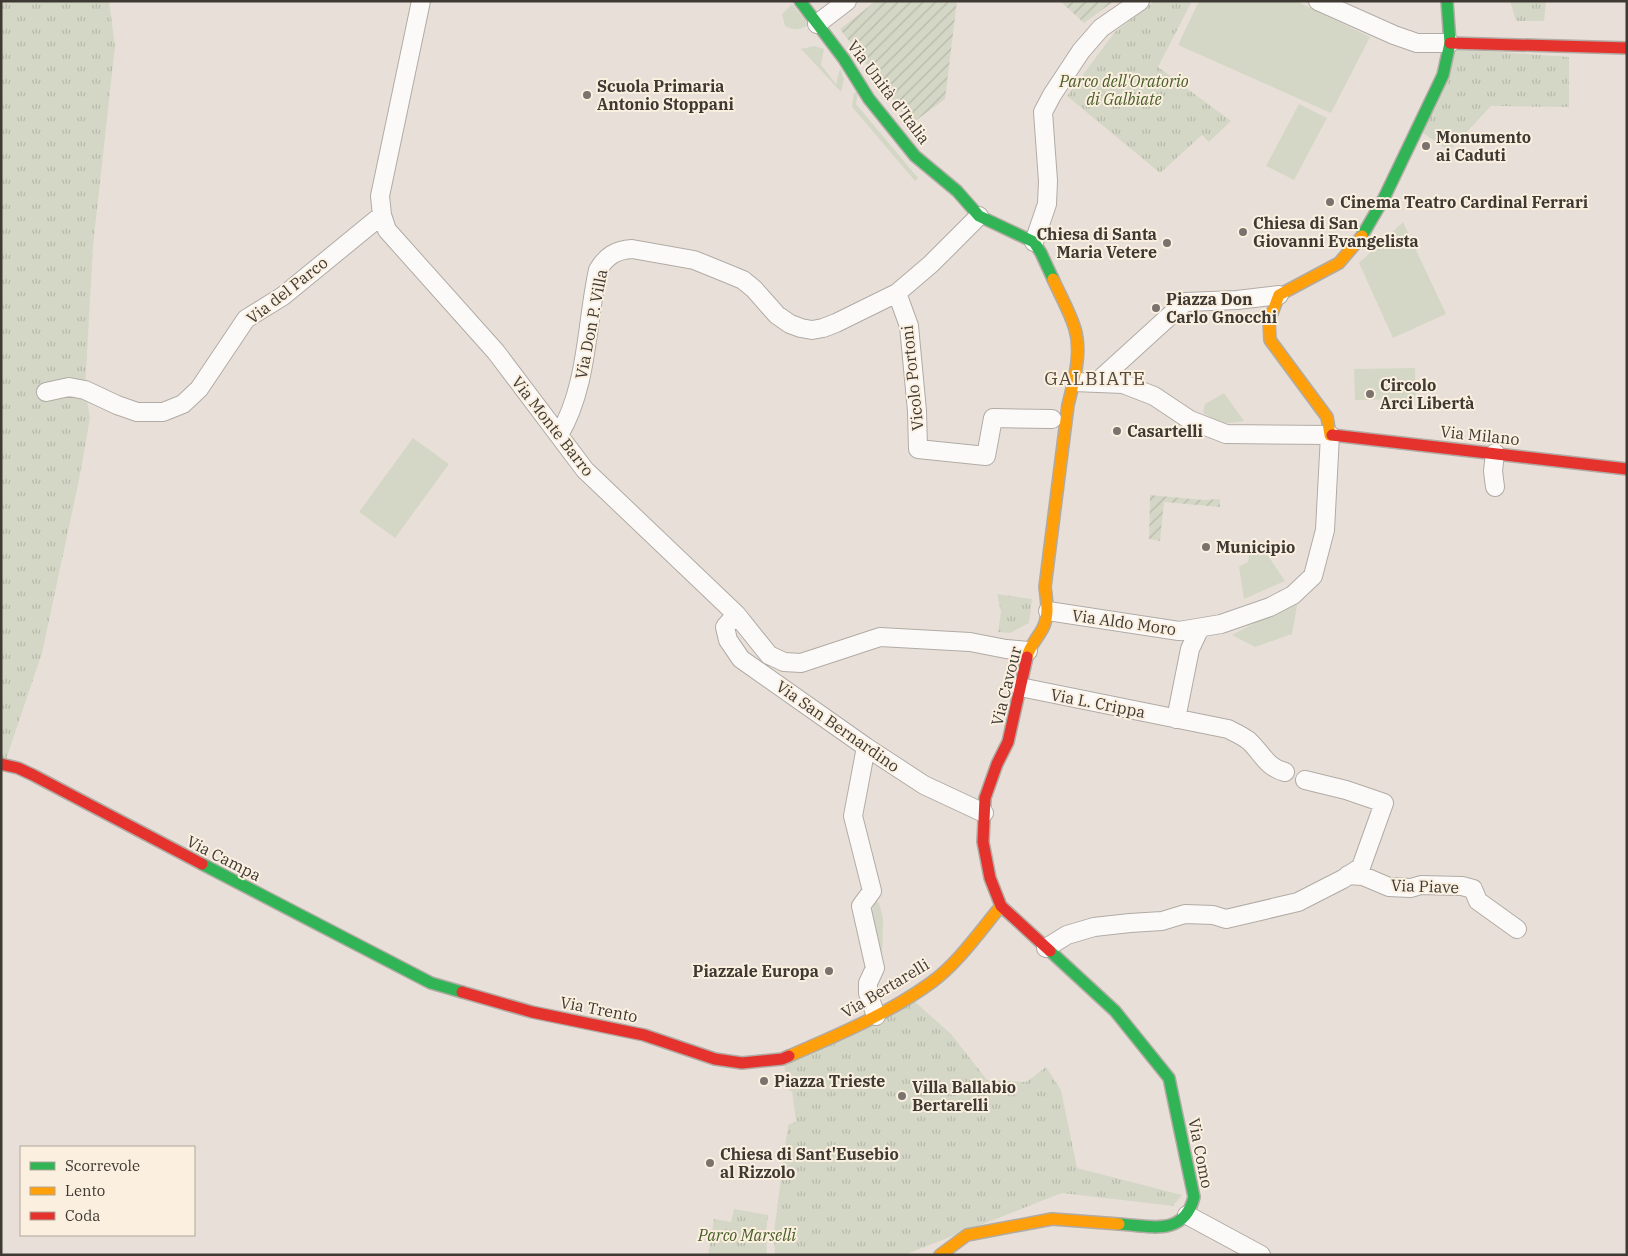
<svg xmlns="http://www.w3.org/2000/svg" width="1628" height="1256" font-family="'IBM Plex Serif',serif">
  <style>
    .grass { fill: #d4d7c5 }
    .park { fill: url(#park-tufts) }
    .garden { fill: url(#garden-furrows) }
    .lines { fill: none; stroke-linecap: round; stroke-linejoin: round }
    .street-casing { stroke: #b1aba5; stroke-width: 20 }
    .fast-casing { stroke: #b1aba5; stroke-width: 14 }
    .slow-casing { stroke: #b1aba5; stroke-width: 14 }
    .jam-casing { stroke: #b1aba5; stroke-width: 14 }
    .street { stroke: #fcfaf9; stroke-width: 18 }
    .fast { stroke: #30b455; stroke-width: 11 }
    .slow { stroke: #ff9f0a; stroke-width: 11 }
    .jam { stroke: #e5322d; stroke-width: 11 }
    .poi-dot { fill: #7a736d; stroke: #fbefdf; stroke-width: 2 }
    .labels { text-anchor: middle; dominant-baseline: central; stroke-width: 4; stroke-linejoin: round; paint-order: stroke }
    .park-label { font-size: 16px; font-style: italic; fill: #4a5e2a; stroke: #fbefdf }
    .poi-label { font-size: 16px; font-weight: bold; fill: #3e3933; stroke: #fbefdf; text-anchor: start }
    .street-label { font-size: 16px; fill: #3e3933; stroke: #fbefdf }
    .quarter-label { font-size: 19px; letter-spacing: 1px; fill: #544a3d; stroke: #fbefdf }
  </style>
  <defs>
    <pattern id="park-tufts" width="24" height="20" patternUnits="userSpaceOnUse" patternTransform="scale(1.25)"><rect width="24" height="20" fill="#d4d7c5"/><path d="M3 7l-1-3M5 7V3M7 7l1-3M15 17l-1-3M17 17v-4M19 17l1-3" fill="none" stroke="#b7b9aa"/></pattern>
    <pattern id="garden-furrows" width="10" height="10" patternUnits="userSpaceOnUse" patternTransform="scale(1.25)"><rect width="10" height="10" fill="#d4d7c5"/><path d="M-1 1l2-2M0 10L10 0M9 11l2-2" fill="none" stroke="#b7b9aa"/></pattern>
  </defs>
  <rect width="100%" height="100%" fill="#e8e0d8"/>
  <path class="grass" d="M 1199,1 L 1296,1 L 1370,37 L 1331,113 L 1178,45 Z
    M 792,4 L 809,25 C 799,30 795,31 785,26 L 782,14 Z
    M 815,46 L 824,49 L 821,65 L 836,84 L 840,68 L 844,79 L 841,92 L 803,51 L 800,49 Z
    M 858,92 L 856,104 L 918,178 L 915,181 L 852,107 L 854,93 Z
    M 1299,104 L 1327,118 L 1294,180 L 1266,166 Z
    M 1403,222 L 1446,314 L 1393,338 L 1359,263 Z
    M 1415,368 L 1416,399 L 1355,400 L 1354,369 Z
    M 1224,393 L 1244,421 L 1222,424 L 1203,413 L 1205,404 Z
    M 413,438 L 449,464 L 395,538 L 359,512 Z
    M 1251,544 L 1267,554 L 1285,581 L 1244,599 L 1239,567 L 1248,562 Z
    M 1298,600 L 1292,634 L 1255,647 L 1232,635 Z
    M 875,901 L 879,903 L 883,918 L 882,964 L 870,918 Z"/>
  <path class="park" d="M 1,1 L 109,1 L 115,46 L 93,246 L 85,390 L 90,418 L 79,480 L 42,653 L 1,774 Z
    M 1155,1 L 1192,1 L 1158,67 L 1231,121 L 1209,142 L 1202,135 L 1160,173 L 1067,96 L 1115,32 Z
    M 1510,1 L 1546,1 L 1544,21 L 1516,21 Z
    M 1456,49 L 1569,57 L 1569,107 L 1491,106 L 1449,151 L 1423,133 Z
    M 997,594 L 1032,599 L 1029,623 L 1010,633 L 998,632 L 1001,612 Z
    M 914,1001 L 951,1034 L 987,1080 L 1026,1082 L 1046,1067 L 1061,1090 L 1077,1168 L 1182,1195 L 1173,1206 L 1062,1193 L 904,1255 L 775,1255 L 774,1232 L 788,1125 L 796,1121 L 792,1091 L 790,1092 L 784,1065 Z
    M 734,1209 L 768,1215 L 766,1233 L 767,1255 L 708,1255 L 714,1219 L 731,1222 Z"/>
  <path class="garden" d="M 876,1 L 957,1 L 945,99 L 911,124 L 840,29 Z
    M 1060,1 L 1114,1 L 1084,23 Z
    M 1150,495 L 1203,500 L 1220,499 L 1220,507 L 1164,502 L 1160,541 L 1149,539 Z"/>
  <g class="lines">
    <defs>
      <path id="street" d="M 421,1 L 380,196 L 382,215 L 387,230 L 496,352 L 585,470 L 736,614 L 769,655 L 784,662 L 801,663 L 880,637 L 970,642 L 1006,649 L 1028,651
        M 1318,1 L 1394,35 L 1417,43 L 1450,43
        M 817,24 L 847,1
        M 1034,242 L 1047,204 L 1048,181 L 1043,112 L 1052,95 L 1081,51 L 1101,28 L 1140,1
        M 897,293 L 909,326 L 917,411 L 918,449 L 986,456 L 993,418 L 1052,419
        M 1096,383 L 1185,302 L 1237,300 L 1279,295
        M 46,392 L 69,387 L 85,390 L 117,405 L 137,412 L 163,412 L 183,404 L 199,389 L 246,319 L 283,296 L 382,215
        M 559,435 C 588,386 586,325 598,270 C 606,256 616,250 632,249 L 694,260 L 731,275 L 743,280 L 754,289 L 777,315 L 790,324 L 801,328 L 812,330 L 823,328 L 836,323 L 897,293 L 931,264 L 979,216
        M 1495,487 L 1493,471 L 1495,453
        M 1048,611 L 1179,631 L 1221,624 L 1270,607 L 1293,595 L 1313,576 L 1325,530 L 1330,435 L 1226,434 L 1190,420 L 1154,396 L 1123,384 L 1074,382
        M 736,614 L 725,627 L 728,640 L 741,659 L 866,747 L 924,785 L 984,813
        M 1020,687 L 1228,729 C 1236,733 1243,736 1249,741 C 1263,754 1266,767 1285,772
        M 1176,719 L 1190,649 L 1200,628
        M 866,747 L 853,816 L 872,891 L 861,906 L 875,968 L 868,983 L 868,993 L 876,1016
        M 1348,875 L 1363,876 L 1389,887 L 1411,888 L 1421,885 L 1462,886 L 1473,889 L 1478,901 L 1517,929
        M 1046,948 L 1067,935 L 1094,927 L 1130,923 L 1162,921 L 1185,914 L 1213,915 L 1226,919 L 1298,902 L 1343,879 L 1361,867 L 1384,803 L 1346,790 L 1305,780
        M 1187,1215 L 1261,1255"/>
      <path id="fast" d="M 800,1 L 844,59 L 869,99 L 915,156 L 957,191 L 979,216 L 1034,242 L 1041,253 L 1053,279
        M 1362,236 L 1384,198 L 1443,75 L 1450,43 L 1447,1
        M 202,864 L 431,983 L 462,992
        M 1050,951 L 1115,1011 L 1169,1078 L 1194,1197 C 1184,1237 1150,1226 1119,1224"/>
      <path id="slow" d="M 1332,435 L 1330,435 L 1327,417 L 1270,340 L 1269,321 L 1279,295 L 1339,263 L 1362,236
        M 1027,657 C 1029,648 1035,641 1040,633 C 1050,619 1047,603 1045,587 L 1068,405 C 1074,381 1082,353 1075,329 C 1070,312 1060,295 1053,279
        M 789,1056 C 838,1035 888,1014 932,982 C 958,963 980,931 1001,906
        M 940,1255 L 967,1235 L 1052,1219 L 1119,1224"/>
      <path id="jam" d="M 1450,43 L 1627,48
        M 1332,435 L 1627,469
        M 1027,657 L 1008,742 L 997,764 L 985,798 L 983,842 L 990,878 L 1001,906 L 1050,951
        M 1,764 L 18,768 L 33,775 L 202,864
        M 462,992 L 532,1012 L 644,1035 L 715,1059 L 742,1063 L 782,1059 L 789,1056"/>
    </defs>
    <use href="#street" class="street-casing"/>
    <use href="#fast" class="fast-casing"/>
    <use href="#slow" class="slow-casing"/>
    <use href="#jam" class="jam-casing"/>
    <use href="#street" class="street"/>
    <use href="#fast" class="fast"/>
    <use href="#slow" class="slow"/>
    <use href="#jam" class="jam"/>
  </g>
  <g class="poi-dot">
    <circle cx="587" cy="95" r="5"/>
    <circle cx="1426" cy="146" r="5"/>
    <circle cx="1330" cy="202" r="5"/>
    <circle cx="1243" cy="232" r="5"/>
    <circle cx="1167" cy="243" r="5"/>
    <circle cx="1156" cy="308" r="5"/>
    <circle cx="1370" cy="394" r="5"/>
    <circle cx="1117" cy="431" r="5"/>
    <circle cx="1206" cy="547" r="5"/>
    <circle cx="829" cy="971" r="5"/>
    <circle cx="764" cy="1081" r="5"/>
    <circle cx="902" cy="1096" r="5"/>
    <circle cx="710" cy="1163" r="5"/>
  </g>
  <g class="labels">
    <g class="park-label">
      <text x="1124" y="81">Parco dell'Oratorio<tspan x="1124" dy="18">di Galbiate</tspan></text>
      <text x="747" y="1235">Parco Marselli</text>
    </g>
    <g class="poi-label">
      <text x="597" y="86">Scuola Primaria<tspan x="597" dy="18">Antonio Stoppani</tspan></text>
      <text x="1436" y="137">Monumento<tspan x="1436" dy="18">ai Caduti</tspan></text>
      <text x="1340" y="202">Cinema Teatro Cardinal Ferrari</text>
      <text x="1253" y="223">Chiesa di San<tspan x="1253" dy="18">Giovanni Evangelista</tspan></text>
      <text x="1157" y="234" text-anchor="end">Chiesa di Santa<tspan x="1157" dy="18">Maria Vetere</tspan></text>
      <text x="1166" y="299">Piazza Don<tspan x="1166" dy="18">Carlo Gnocchi</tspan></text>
      <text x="1380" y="385">Circolo<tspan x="1380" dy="18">Arci Libertà</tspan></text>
      <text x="1127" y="431">Casartelli</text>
      <text x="1216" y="547">Municipio</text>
      <text x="819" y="971" text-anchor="end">Piazzale Europa</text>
      <text x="774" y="1081">Piazza Trieste</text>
      <text x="912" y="1087">Villa Ballabio<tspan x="912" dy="18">Bertarelli</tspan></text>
      <text x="720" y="1154">Chiesa di Sant'Eusebio<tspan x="720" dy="18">al Rizzolo</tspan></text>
    </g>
    <g class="street-label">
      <text transform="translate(889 92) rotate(53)">Via Unità d'Italia</text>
      <text transform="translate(287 290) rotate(-38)">Via del Parco</text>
      <text transform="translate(591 324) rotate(-79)">Via Don P. Villa</text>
      <text transform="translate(912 378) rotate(-96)">Vicolo Portoni</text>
      <text transform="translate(553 426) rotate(52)">Via Monte Barro</text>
      <text transform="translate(1480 435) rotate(6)">Via Milano</text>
      <text transform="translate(1124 622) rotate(8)">Via Aldo Moro</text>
      <text transform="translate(1006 686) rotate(-76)">Via Cavour</text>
      <text transform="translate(1098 703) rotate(11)">Via L. Crippa</text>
      <text transform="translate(838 726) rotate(35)">Via San Bernardino</text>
      <text transform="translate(224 858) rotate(27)">Via Campa</text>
      <text transform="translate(1425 886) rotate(2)">Via Piave</text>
      <text transform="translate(885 988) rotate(-31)">Via Bertarelli</text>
      <text transform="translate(599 1009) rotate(11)">Via Trento</text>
      <text transform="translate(1201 1153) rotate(79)">Via Como</text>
    </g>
    <g class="quarter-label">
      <text x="1095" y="378">GALBIATE</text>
    </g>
  </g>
  <rect width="1628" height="1256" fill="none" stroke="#3e3933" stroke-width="5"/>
  <rect x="20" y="1146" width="175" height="90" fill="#fbefdf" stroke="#afa69a"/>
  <rect x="30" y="1162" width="25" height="8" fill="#30b455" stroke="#afa69a"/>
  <text x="65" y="1171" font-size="15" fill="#3e3933">Scorrevole</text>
  <rect x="30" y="1187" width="25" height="8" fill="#ff9f0a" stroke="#afa69a"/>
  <text x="65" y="1196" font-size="15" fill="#3e3933">Lento</text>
  <rect x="30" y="1212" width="25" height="8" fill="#e5322d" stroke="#afa69a"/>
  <text x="65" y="1221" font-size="15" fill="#3e3933">Coda</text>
</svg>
